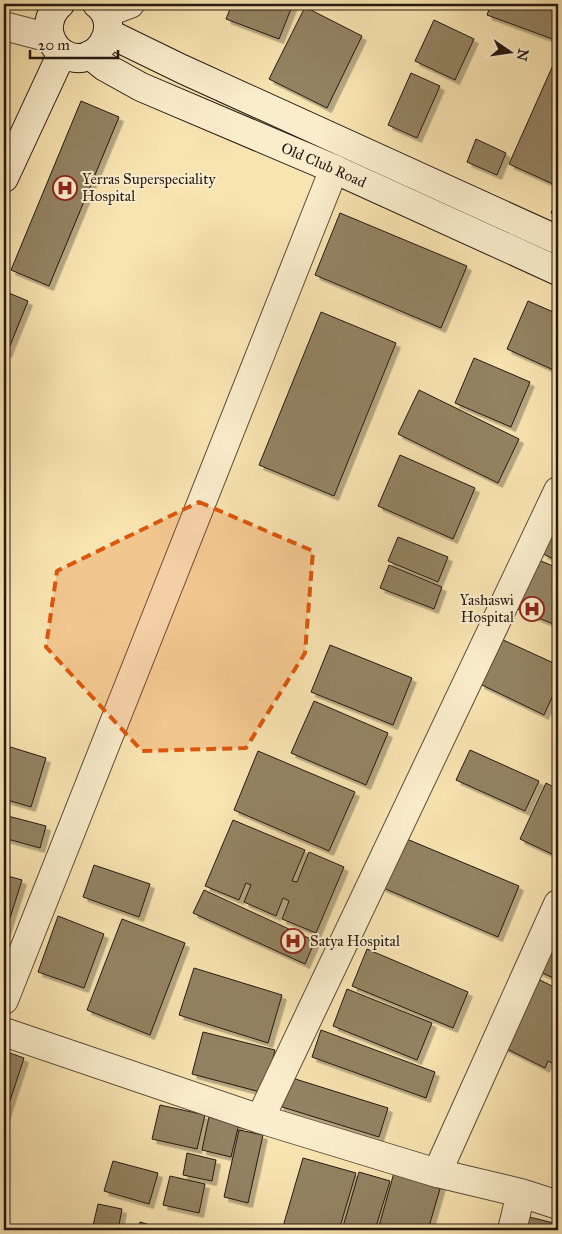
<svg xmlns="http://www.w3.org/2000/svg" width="562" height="1234" font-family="'IM FELL Great Primer',serif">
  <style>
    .building { fill: #938364; stroke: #251911; filter: url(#shadow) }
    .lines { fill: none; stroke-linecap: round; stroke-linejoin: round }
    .street-casing { stroke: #5a4c39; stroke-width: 30 }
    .secondary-casing { stroke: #251911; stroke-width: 30 }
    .street { stroke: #faedcc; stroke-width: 28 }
    .secondary { stroke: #faedcc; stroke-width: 28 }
    .marked { fill: #de560c; fill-opacity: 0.2; stroke: #de560c; stroke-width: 4; stroke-dasharray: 10 6; stroke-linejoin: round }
    .labels { text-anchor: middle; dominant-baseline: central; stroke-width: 4; stroke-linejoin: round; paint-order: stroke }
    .street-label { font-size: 15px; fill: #251911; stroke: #faedcc }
    .poi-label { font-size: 15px; fill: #251911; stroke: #faedcc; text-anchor: start }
  </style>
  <defs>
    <filter id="shadow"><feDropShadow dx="4.5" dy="4.5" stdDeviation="0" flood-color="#0004"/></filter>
  </defs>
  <rect width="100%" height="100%" fill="#f8e4b1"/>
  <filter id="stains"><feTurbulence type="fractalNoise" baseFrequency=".004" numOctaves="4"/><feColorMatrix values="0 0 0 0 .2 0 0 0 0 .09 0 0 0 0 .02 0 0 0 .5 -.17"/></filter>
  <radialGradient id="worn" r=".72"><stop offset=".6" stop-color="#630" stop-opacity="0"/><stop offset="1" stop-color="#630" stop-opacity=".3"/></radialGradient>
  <path class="building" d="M 232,4 L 293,4 L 279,39 L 226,19 Z
    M 491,4 L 558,4 L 558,41 L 487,15 Z
    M 305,7 L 362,36 L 327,108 L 269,79 Z
    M 434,20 L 474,39 L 455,80 L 415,61 Z
    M 558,54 L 558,173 L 553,184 L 509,164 Z
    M 411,73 L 440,86 L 417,138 L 388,125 Z
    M 81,101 L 119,117 L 49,286 L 11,270 Z
    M 476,139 L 506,153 L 497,175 L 467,162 Z
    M 558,197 L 558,217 L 551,213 Z
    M 340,213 L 467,266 L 441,328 L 315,275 Z
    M 4,291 L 28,301 L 7,353 L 4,352 Z
    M 528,301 L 558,314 L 558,372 L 507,349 Z
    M 321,312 L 396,343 L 334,496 L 259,465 Z
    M 474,358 L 530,382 L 511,427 L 455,403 Z
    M 419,390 L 519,439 L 498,483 L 398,434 Z
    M 400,455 L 475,488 L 453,539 L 378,506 Z
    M 554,527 L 558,529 L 558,561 L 543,554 Z
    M 398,537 L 448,557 L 438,582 L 388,561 Z
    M 536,559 L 558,568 L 558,626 L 515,608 Z
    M 389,565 L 442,587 L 434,609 L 380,588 Z
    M 501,639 L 558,665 L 558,684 L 544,715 L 480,684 Z
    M 330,645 L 412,678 L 393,725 L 311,692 Z
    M 314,701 L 388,733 L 366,785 L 291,753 Z
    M 4,745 L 46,758 L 31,807 L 4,799 Z
    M 470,750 L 539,781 L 525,811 L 456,780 Z
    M 258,751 L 355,792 L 329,851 L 234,810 Z
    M 546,783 L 558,789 L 558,857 L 520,839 Z
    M 4,815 L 46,826 L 40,848 L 4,838 Z
    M 233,820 L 305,850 L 292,881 L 297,882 L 309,852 L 344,867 L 316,933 L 282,919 L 289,901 L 283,898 L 276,916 L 244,902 L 251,885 L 246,883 L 239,900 L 205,886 Z
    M 402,837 L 519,886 L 498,937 L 381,887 Z
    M 94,865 L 150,884 L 139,917 L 83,897 Z
    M 4,875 L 22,880 L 4,937 Z
    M 204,890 L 315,941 L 305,964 L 193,913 Z
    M 58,916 L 104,934 L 84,988 L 38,972 Z
    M 122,919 L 185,943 L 150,1035 L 87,1010 Z
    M 558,921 L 558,980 L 536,970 Z
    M 367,949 L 468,992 L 453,1028 L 352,986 Z
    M 194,968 L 282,995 L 268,1043 L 179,1015 Z
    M 538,979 L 558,989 L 558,1066 L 548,1061 L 545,1068 L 503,1047 Z
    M 347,989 L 432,1023 L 417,1060 L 333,1026 Z
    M 321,1030 L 435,1072 L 426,1098 L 312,1057 Z
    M 203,1032 L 275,1050 L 264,1093 L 192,1074 Z
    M 4,1051 L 24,1058 L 4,1119 Z
    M 289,1077 L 388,1108 L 379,1137 L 279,1106 Z
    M 160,1105 L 205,1115 L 197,1149 L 152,1139 Z
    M 209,1117 L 239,1124 L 231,1157 L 202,1150 Z
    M 239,1130 L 263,1135 L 248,1203 L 224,1197 Z
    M 187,1153 L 216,1160 L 212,1181 L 183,1175 Z
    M 303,1158 L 356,1173 L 339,1230 L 282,1230 Z
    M 113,1161 L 158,1173 L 149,1204 L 104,1191 Z
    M 395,1169 L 442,1182 L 428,1230 L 378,1230 Z
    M 359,1172 L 390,1181 L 375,1230 L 342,1230 Z
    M 170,1176 L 205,1184 L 199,1213 L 163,1205 Z
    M 98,1204 L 122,1209 L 118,1230 L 92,1230 Z
    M 525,1216 L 558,1224 L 558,1230 L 521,1230 Z
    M 140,1222 L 167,1230 L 138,1230 Z"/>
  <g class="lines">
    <defs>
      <path id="street" d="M 106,13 L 130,4
        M 4,26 L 50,38
        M 558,904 L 437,1173 L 521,1193 L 558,1205
        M 4,1000 L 334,169
        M 4,1032 L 260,1119
        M 437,1173 L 260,1119 L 558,491
        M 512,1230 L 521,1193"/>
      <g id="secondary">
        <path d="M 60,4 C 52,11 48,21 49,32 C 51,41 55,49 64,54 C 95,72 125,26 97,4"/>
        <path d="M 108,33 L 182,69 L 558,240"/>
        <path id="s1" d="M 90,55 L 105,67 L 141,87 L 334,169 L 558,271"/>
        <path d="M 4,178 L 62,53"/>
      </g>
    </defs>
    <use href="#street" class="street-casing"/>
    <use href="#secondary" class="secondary-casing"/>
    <use href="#street" class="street"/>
    <use href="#secondary" class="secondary"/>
  </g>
  <path class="marked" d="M 199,502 L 313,551 L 305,653 L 246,748 L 142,751 L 46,647 L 57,571 Z"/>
  <defs>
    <symbol id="hospital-ring" viewBox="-11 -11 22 22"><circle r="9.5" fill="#faedcc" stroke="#8f2418" stroke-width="1.5"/><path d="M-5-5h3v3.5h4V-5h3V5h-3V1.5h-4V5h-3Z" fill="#8f2418"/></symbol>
  </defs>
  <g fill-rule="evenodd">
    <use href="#hospital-ring" x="51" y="174" width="28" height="28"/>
    <use href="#hospital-ring" x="518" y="595" width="28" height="28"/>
    <use href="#hospital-ring" x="279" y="927" width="28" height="28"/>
  </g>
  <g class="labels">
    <g class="street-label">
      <text stroke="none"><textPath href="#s1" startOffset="259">Old Club Road</textPath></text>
    </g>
    <g class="poi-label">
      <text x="82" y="179">Yerras Superspeciality<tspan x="82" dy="17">Hospital</tspan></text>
      <text x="514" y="600" text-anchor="end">Yashaswi<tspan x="514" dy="17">Hospital</tspan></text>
      <text x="310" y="941">Satya Hospital</text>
    </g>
  </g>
  <rect width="562" height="1234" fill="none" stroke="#f8e4b1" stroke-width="20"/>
  <rect x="5" y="5" width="552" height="1224" fill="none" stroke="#251911" stroke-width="2.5"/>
  <rect x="10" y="10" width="542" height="1214" fill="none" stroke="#251911"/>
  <g transform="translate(510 52) rotate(103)" stroke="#faedcc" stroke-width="4" paint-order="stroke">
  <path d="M0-4L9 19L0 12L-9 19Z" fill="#251911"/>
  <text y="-8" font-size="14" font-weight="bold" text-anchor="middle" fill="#251911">N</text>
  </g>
  <path d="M30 50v8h88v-8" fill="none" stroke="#251911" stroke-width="2.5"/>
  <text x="38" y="50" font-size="15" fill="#251911" stroke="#faedcc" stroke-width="4" paint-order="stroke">20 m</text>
  <rect width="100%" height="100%" filter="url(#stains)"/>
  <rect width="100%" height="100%" fill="url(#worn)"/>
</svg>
